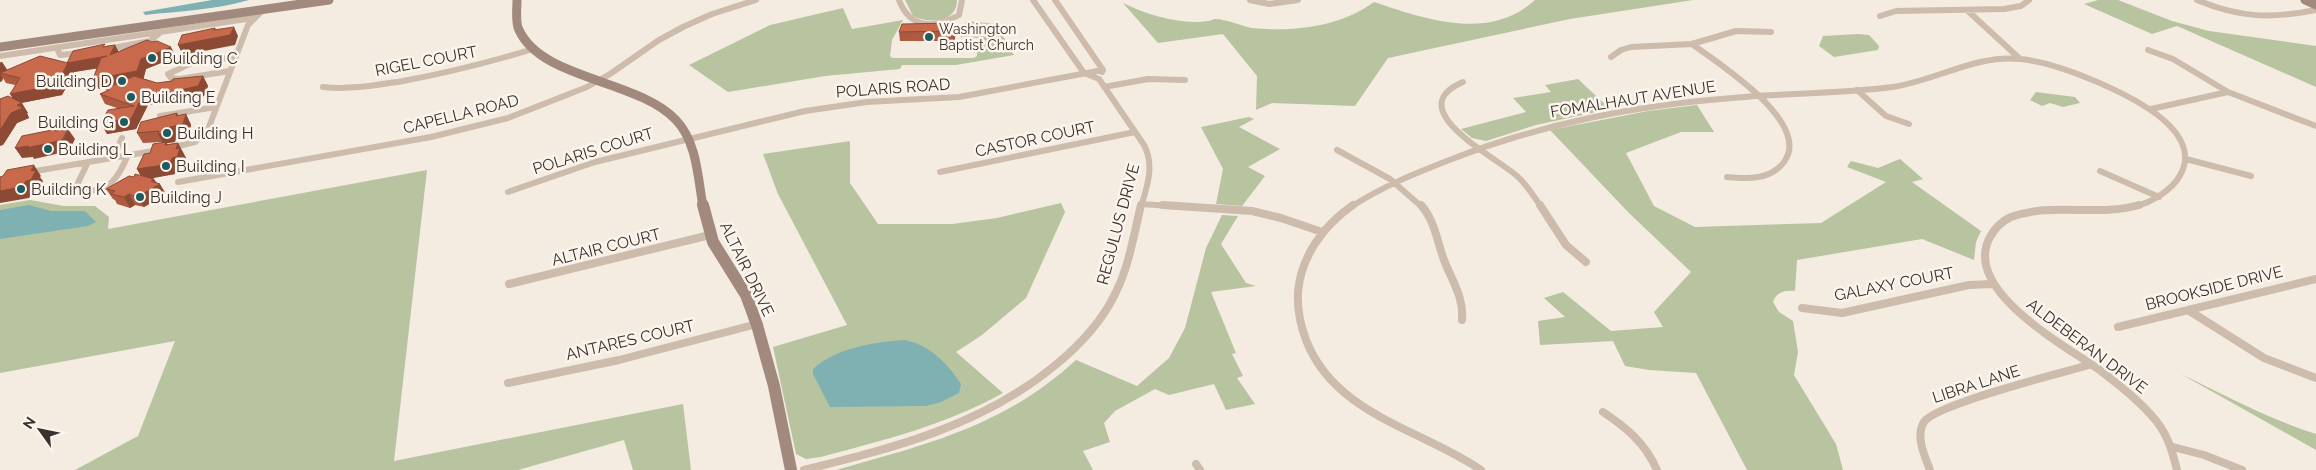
<svg xmlns="http://www.w3.org/2000/svg" width="2316" height="470" font-family="Raleway,sans-serif">
  <style>
    .green { fill: #b8c4a0 }
    .water { fill: #7fb0b2 }
    .lines { fill: none; stroke-linecap: round; stroke-linejoin: round }
    .street-far1 { stroke: #cdbbac; stroke-width: 6 }
    .street { stroke: #cdbbac; stroke-width: 8 }
    .secondary-far1 { stroke: #a18a7d; stroke-width: 9 }
    .secondary { stroke: #a18a7d; stroke-width: 12 }
    .wall { fill: #ac5a40 }
    .shaded-wall { fill: #8c4a34 }
    .building { fill: #c8694b; stroke: #8c4a34 }
    .poi-dot { fill: #1f5a5e; stroke: #fbf5ee; stroke-width: 2 }
    .labels { text-anchor: middle; dominant-baseline: central; stroke-width: 5; stroke-linejoin: round; paint-order: stroke }
    .far-poi-label { font-size: 14px; fill: #3b302b; stroke: #fbf5ee; text-anchor: start }
    .poi-label { font-size: 16px; fill: #3b302b; stroke: #fbf5ee; text-anchor: start }
    .street-label { font-size: 16px; fill: #3b302b; stroke: #fbf5ee }
  </style>
  <rect width="100%" height="100%" fill="#f4ebe1"/>
  <path class="green" d="M 905,0 L 957,0 C 957,23 929,24 913,16 Z
    M 1535,0 L 1693,0 L 1570,19 L 1388,58 L 1355,106 L 1272,103 L 1256,110 L 1257,76 L 1223,34 L 1158,43 L 1123,3 C 1148,15 1179,25 1208,21 C 1209,21 1214,19 1215,19 C 1226,19 1241,26 1252,28 C 1293,32 1340,27 1374,2 C 1425,19 1489,42 1535,0 Z
    M 2098,0 L 2118,0 L 2172,21 L 2209,31 L 2316,46 L 2316,87 L 2177,26 L 2152,34 L 2084,4 Z
    M 843,8 L 852,29 L 903,20 L 892,40 L 890,56 L 892,58 L 974,58 L 977,56 L 978,38 L 960,37 L 966,21 L 996,24 L 1014,55 L 956,65 L 902,65 L 900,69 L 825,76 L 728,92 L 689,65 L 770,25 Z
    M 1858,34 L 1869,35 L 1879,46 L 1878,50 L 1834,57 L 1819,46 L 1823,36 Z
    M 1578,79 L 1610,109 L 1536,125 L 1486,141 L 1472,138 L 1461,129 L 1526,112 L 1513,98 L 1551,92 L 1545,85 Z
    M 2036,92 L 2075,97 L 2080,103 L 2063,107 L 2050,103 L 2042,106 L 2030,100 Z
    M 1697,105 L 1714,132 L 1681,132 L 1626,153 L 1654,206 L 1695,227 L 1821,223 L 1886,182 L 1847,167 L 1851,161 L 1878,168 L 1900,159 L 1923,179 L 1912,182 L 1981,231 L 1976,242 L 1974,260 L 1922,239 L 1797,260 L 1795,291 C 1785,290 1776,292 1773,302 L 1779,312 L 1793,321 L 1798,352 L 1794,375 L 1836,444 L 1843,470 L 1747,470 L 1696,373 L 1649,370 L 1625,366 L 1613,341 L 1540,345 L 1538,321 L 1565,317 L 1544,298 L 1563,292 L 1611,331 L 1663,327 L 1654,312 L 1691,272 L 1629,213 L 1550,130 L 1648,111 Z
    M 1249,117 L 1254,119 L 1239,127 L 1280,149 L 1248,167 L 1265,176 L 1242,206 L 1216,204 L 1223,169 L 1201,127 Z
    M 850,141 L 850,183 L 878,224 L 952,224 L 997,218 L 1061,203 L 1065,212 L 1026,298 L 982,335 L 956,352 L 1003,393 C 946,425 884,440 821,457 L 806,459 L 796,454 L 773,347 L 847,325 L 778,194 L 763,154 Z
    M 427,170 L 394,461 L 683,404 L 691,470 L 633,470 L 624,440 L 518,470 L 75,470 L 138,436 L 175,341 L 0,373 L 0,205 L 30,200 L 64,206 L 95,206 L 109,217 L 108,229 Z
    M 1222,215 L 1238,216 L 1221,244 L 1246,283 L 1256,286 L 1211,292 L 1236,353 L 1232,354 L 1243,376 L 1237,378 L 1255,404 L 1226,410 L 1214,384 L 1169,395 L 1155,389 L 1115,411 L 1104,423 L 1110,442 L 1083,451 L 1093,470 L 836,470 C 927,444 1003,427 1076,360 L 1137,386 L 1169,358 L 1185,328 L 1206,248 Z
    M 2181,374 C 2226,396 2269,419 2316,434 L 2316,450 Z"/>
  <path class="water" d="M 212,0 L 249,0 C 216,10 179,11 145,15 L 143,12 Z
    M 29,205 L 51,211 L 85,211 L 96,222 L 88,226 L 0,239 L 0,210 Z
    M 904,340 C 929,344 948,364 961,384 L 959,393 L 941,402 L 926,406 L 830,407 L 813,374 L 813,369 C 836,348 874,342 904,340 Z"/>
  <g class="lines">
    <path class="street-far1" d="M 899,0 C 910,29 934,29 959,15 L 962,0
      M 1033,0 L 1084,73 L 1099,79 L 1144,145 C 1155,166 1147,186 1141,207
      M 1055,0 L 1103,70 L 1102,72
      M 1250,0 L 1269,4 L 1298,0
      M 2197,0 C 2240,18 2271,19 2316,10
      M 1968,11 L 2019,58
      M 1880,16 L 1896,11 L 2004,9 L 2021,6 L 2029,0
      M 1692,44 C 1718,63 1813,123 1784,162 C 1771,180 1747,179 1727,177
      M 57,48 L 60,55 L 81,53
      M 107,49 L 150,41 L 161,32
      M 2148,50 L 2173,59 L 2228,92 L 2316,126
      M 0,56 L 253,18
      M 1611,57 L 1621,50 L 1631,47 L 1692,44 L 1736,31 L 1771,32
      M 230,71 L 179,79 L 171,78 L 168,74 L 192,63 L 236,57
      M 1463,82 C 1399,109 1496,157 1517,176 C 1527,185 1534,196 1541,207
      M 323,87 C 350,90 376,85 403,81 C 447,73 490,62 533,49
      M 1104,87 L 1148,79 L 1185,80
      M 1857,90 L 1886,116 L 1909,124
      M 2151,109 L 2228,92
      M 160,116 L 216,107
      M 170,148 L 195,142 L 207,132 L 248,25 L 264,9
      M 1337,150 L 1390,179 L 1422,207
      M 113,158 L 122,138
      M 2186,159 L 2251,176
      M 88,162 L 76,187 L 79,192 C 110,191 116,182 128,155
      M 2100,171 L 2159,197
      M 30,172 L 159,150
      M 940,172 L 1135,132
      M 178,182 L 431,137 L 508,118 L 587,87 L 610,74 L 659,40 L 683,27 L 712,14 L 756,0
      M 508,192 L 595,162 L 805,111 L 867,102 L 959,97 L 1103,70
      M 1142,204 L 1183,207
      M 1351,207 C 1383,186 1416,173 1452,159 C 1545,123 1633,106 1732,98 C 1785,93 1839,94 1892,87 C 1935,81 1977,54 2020,59 C 2061,63 2142,97 2170,126 C 2205,162 2173,196 2134,207"/>
    <path class="street" d="M 1163,205 L 1252,211 L 1281,218 L 1322,232
      M 1353,205 C 1324,225 1301,256 1298,292 C 1297,309 1300,324 1306,340 C 1335,415 1421,429 1481,470
      M 1421,205 C 1435,221 1437,241 1444,260 C 1452,281 1464,297 1462,320
      M 1540,205 L 1566,245 L 1586,262
      M 2139,205 C 2097,217 2053,202 2011,217 C 2002,221 1995,228 1990,237 C 1961,290 2066,346 2101,371 C 2119,385 2137,399 2152,416 C 2167,432 2172,450 2177,470
      M 509,284 L 710,235
      M 1802,308 L 1842,313 L 1969,285 L 1993,284
      M 2188,310 L 2264,358 L 2316,378
      M 2118,327 L 2316,279
      M 508,383 L 619,360 L 757,324
      M 1603,412 C 1627,428 1645,443 1657,470
      M 2173,447 L 2204,455 L 2242,470
      M 1196,464 L 1200,470
      M 804,470 C 893,448 981,426 1053,367 C 1078,347 1102,322 1116,292 C 1129,266 1134,234 1141,205
      M 1930,470 C 1925,457 1915,436 1924,422 C 1936,404 2061,373 2089,365"/>
    <path class="secondary-far1" d="M 517,0 C 517,9 515,22 519,30 C 542,80 637,79 676,120 C 697,142 698,178 703,207
      M 2305,0 L 2316,5
      M 0,47 L 329,0"/>
    <path class="secondary" d="M 703,205 L 713,242 L 746,295 L 757,325 L 774,386 L 791,470"/>
  </g>
  <path class="wall" d="M 955,23 L 956,33 L 954,41 L 900,41 L 899,32 Z
    M 115,45 L 118,52 L 176,57 L 146,69 L 143,79 L 157,83 L 203,76 L 208,86 L 204,96 L 172,103 L 171,101 L 148,105 L 136,129 L 107,134 L 101,123 L 117,108 L 105,104 L 100,94 L 107,91 L 105,89 L 110,87 L 99,89 L 93,79 L 97,68 L 74,72 L 74,73 L 62,95 L 21,103 L 28,113 L 27,113 L 29,118 L 17,123 L 3,145 L 15,85 L 6,83 L 3,78 L 2,81 L 0,82 L 0,62 L 2,62 L 7,70 L 67,63 L 106,46 Z
    M 186,114 L 191,125 L 189,135 L 176,137 L 175,142 L 167,143 L 167,145 L 178,143 L 186,158 L 183,167 L 178,168 L 175,174 L 151,178 L 156,182 L 166,194 L 144,207 L 135,205 L 130,208 L 117,204 L 115,200 L 113,199 L 106,189 L 134,177 L 141,176 L 137,169 L 150,153 L 163,143 L 162,142 L 143,143 L 137,133 L 178,116 Z"/>
  <path class="shaded-wall" d="M 955,23 L 956,33 L 954,41 L 953,31 Z
    M 234,27 L 238,36 L 235,45 L 183,55 L 178,45 L 214,30 L 215,28 L 220,37 Z
    M 115,45 L 120,54 L 110,55 Z
    M 171,47 L 176,57 L 146,69 L 143,81 L 99,89 L 93,79 Z
    M 107,56 L 113,66 L 74,72 L 74,73 L 62,95 L 16,104 L 10,94 L 67,63 Z
    M 2,62 L 8,71 L 0,73 L 0,64 Z
    M 0,73 L 3,78 L 2,81 L 0,82 Z
    M 203,76 L 208,86 L 204,96 L 172,103 L 171,101 L 148,105 L 136,129 L 107,134 L 101,123 L 131,119 L 143,95 Z
    M 22,103 L 28,113 L 27,113 L 29,118 L 17,123 L 3,145 L 0,146 L 0,130 L 11,113 L 17,105 Z
    M 177,113 L 182,124 L 186,114 L 191,125 L 189,135 L 176,137 L 175,142 L 167,143 L 172,153 L 164,144 L 158,134 L 170,127 Z
    M 57,129 L 63,139 L 68,129 L 75,139 L 69,151 L 34,159 L 33,157 L 22,158 L 15,148 L 55,131 Z
    M 178,143 L 186,158 L 183,167 L 178,168 L 175,174 L 143,180 L 137,169 L 176,149 Z
    M 34,165 L 41,176 L 40,177 L 43,181 L 38,190 L 33,191 L 29,198 L 0,203 L 0,190 L 31,171 Z
    M 154,179 L 158,185 L 160,184 L 166,194 L 144,207 L 137,197 L 151,181 Z
    M 129,194 L 135,205 L 130,208 L 124,197 Z"/>
  <path class="building" d="M 955,23 L 953,31 L 899,32 L 902,24 Z
    M 234,27 L 230,35 L 178,45 L 182,35 L 215,28 L 214,30 Z
    M 147,40 L 152,42 L 157,41 L 171,47 L 141,59 L 137,71 L 93,79 L 101,58 L 107,56 L 67,63 L 73,51 L 105,44 L 103,47 L 115,45 L 110,55 Z
    M 40,56 L 68,63 L 56,85 L 10,94 L 20,78 L 0,73 Z
    M 134,76 L 157,83 L 172,81 L 173,79 L 203,76 L 198,86 L 167,93 L 168,91 L 143,95 L 131,119 L 101,123 L 108,110 L 134,106 L 100,94 L 109,90 L 105,89 Z
    M 8,96 L 22,103 L 17,105 L 23,108 L 11,113 L 0,130 L 0,99 Z
    M 177,113 L 176,116 L 186,114 L 183,124 L 170,127 L 169,132 L 158,134 L 159,131 L 137,133 L 141,122 Z
    M 57,129 L 55,131 L 68,129 L 62,140 L 27,148 L 29,146 L 15,148 L 22,136 Z
    M 166,142 L 165,145 L 178,143 L 176,149 L 180,148 L 177,157 L 172,158 L 170,164 L 137,169 L 144,154 L 150,153 L 153,144 Z
    M 34,165 L 31,171 L 36,170 L 31,180 L 26,181 L 22,187 L 0,191 L 0,177 L 3,176 L 7,170 Z
    M 135,174 L 154,179 L 151,181 L 160,184 L 137,197 L 129,194 L 124,197 L 111,194 L 115,191 L 106,189 L 129,176 L 134,177 Z"/>
  <g class="poi-dot">
    <circle cx="929" cy="37" r="5"/>
    <circle cx="152" cy="58" r="5"/>
    <circle cx="122" cy="81" r="5"/>
    <circle cx="131" cy="97" r="5"/>
    <circle cx="124" cy="122" r="5"/>
    <circle cx="167" cy="133" r="5"/>
    <circle cx="48" cy="149" r="5"/>
    <circle cx="166" cy="166" r="5"/>
    <circle cx="21" cy="189" r="5"/>
    <circle cx="140" cy="197" r="5"/>
  </g>
  <g class="labels">
    <g class="far-poi-label">
      <text x="939" y="29">Washington<tspan x="939" dy="16">Baptist Church</tspan></text>
    </g>
    <g class="poi-label">
      <text x="162" y="58">Building C</text>
      <text x="112" y="81" text-anchor="end">Building D</text>
      <text x="141" y="97">Building E</text>
      <text x="114" y="122" text-anchor="end">Building G</text>
      <text x="177" y="133">Building H</text>
      <text x="58" y="149">Building L</text>
      <text x="176" y="166">Building I</text>
      <text x="31" y="189">Building K</text>
      <text x="150" y="197">Building J</text>
    </g>
    <g class="street-label">
      <text transform="translate(426 61) rotate(-11)">RIGEL COURT</text>
      <text transform="translate(893 88) rotate(-4)">POLARIS ROAD</text>
      <text transform="translate(1633 99) rotate(-9)">FOMALHAUT AVENUE</text>
      <text transform="translate(461 114) rotate(-14)">CAPELLA ROAD</text>
      <text transform="translate(1035 139) rotate(-12)">CASTOR COURT</text>
      <text transform="translate(593 151) rotate(-17)">POLARIS COURT</text>
      <text transform="translate(1118 224) rotate(-75)">REGULUS DRIVE</text>
      <text transform="translate(606 247) rotate(-14)">ALTAIR COURT</text>
      <text transform="translate(747 269) rotate(64)">ALTAIR DRIVE</text>
      <text transform="translate(1894 284) rotate(-11)">GALAXY COURT</text>
      <text transform="translate(2214 288) rotate(-14)">BROOKSIDE DRIVE</text>
      <text transform="translate(630 340) rotate(-13)">ANTARES COURT</text>
      <text transform="translate(2087 346) rotate(37)">ALDEBERAN DRIVE</text>
      <text transform="translate(1976 384) rotate(-18)">LIBRA LANE</text>
    </g>
  </g>
  <g transform="translate(40 430) rotate(303)" stroke="#fbf5ee" stroke-width="4" paint-order="stroke">
  <path d="M0-4L9 19L0 12L-9 19Z" fill="#3b302b"/>
  <text y="-8" font-size="14" font-weight="bold" text-anchor="middle" fill="#3b302b">N</text>
  </g>
</svg>
